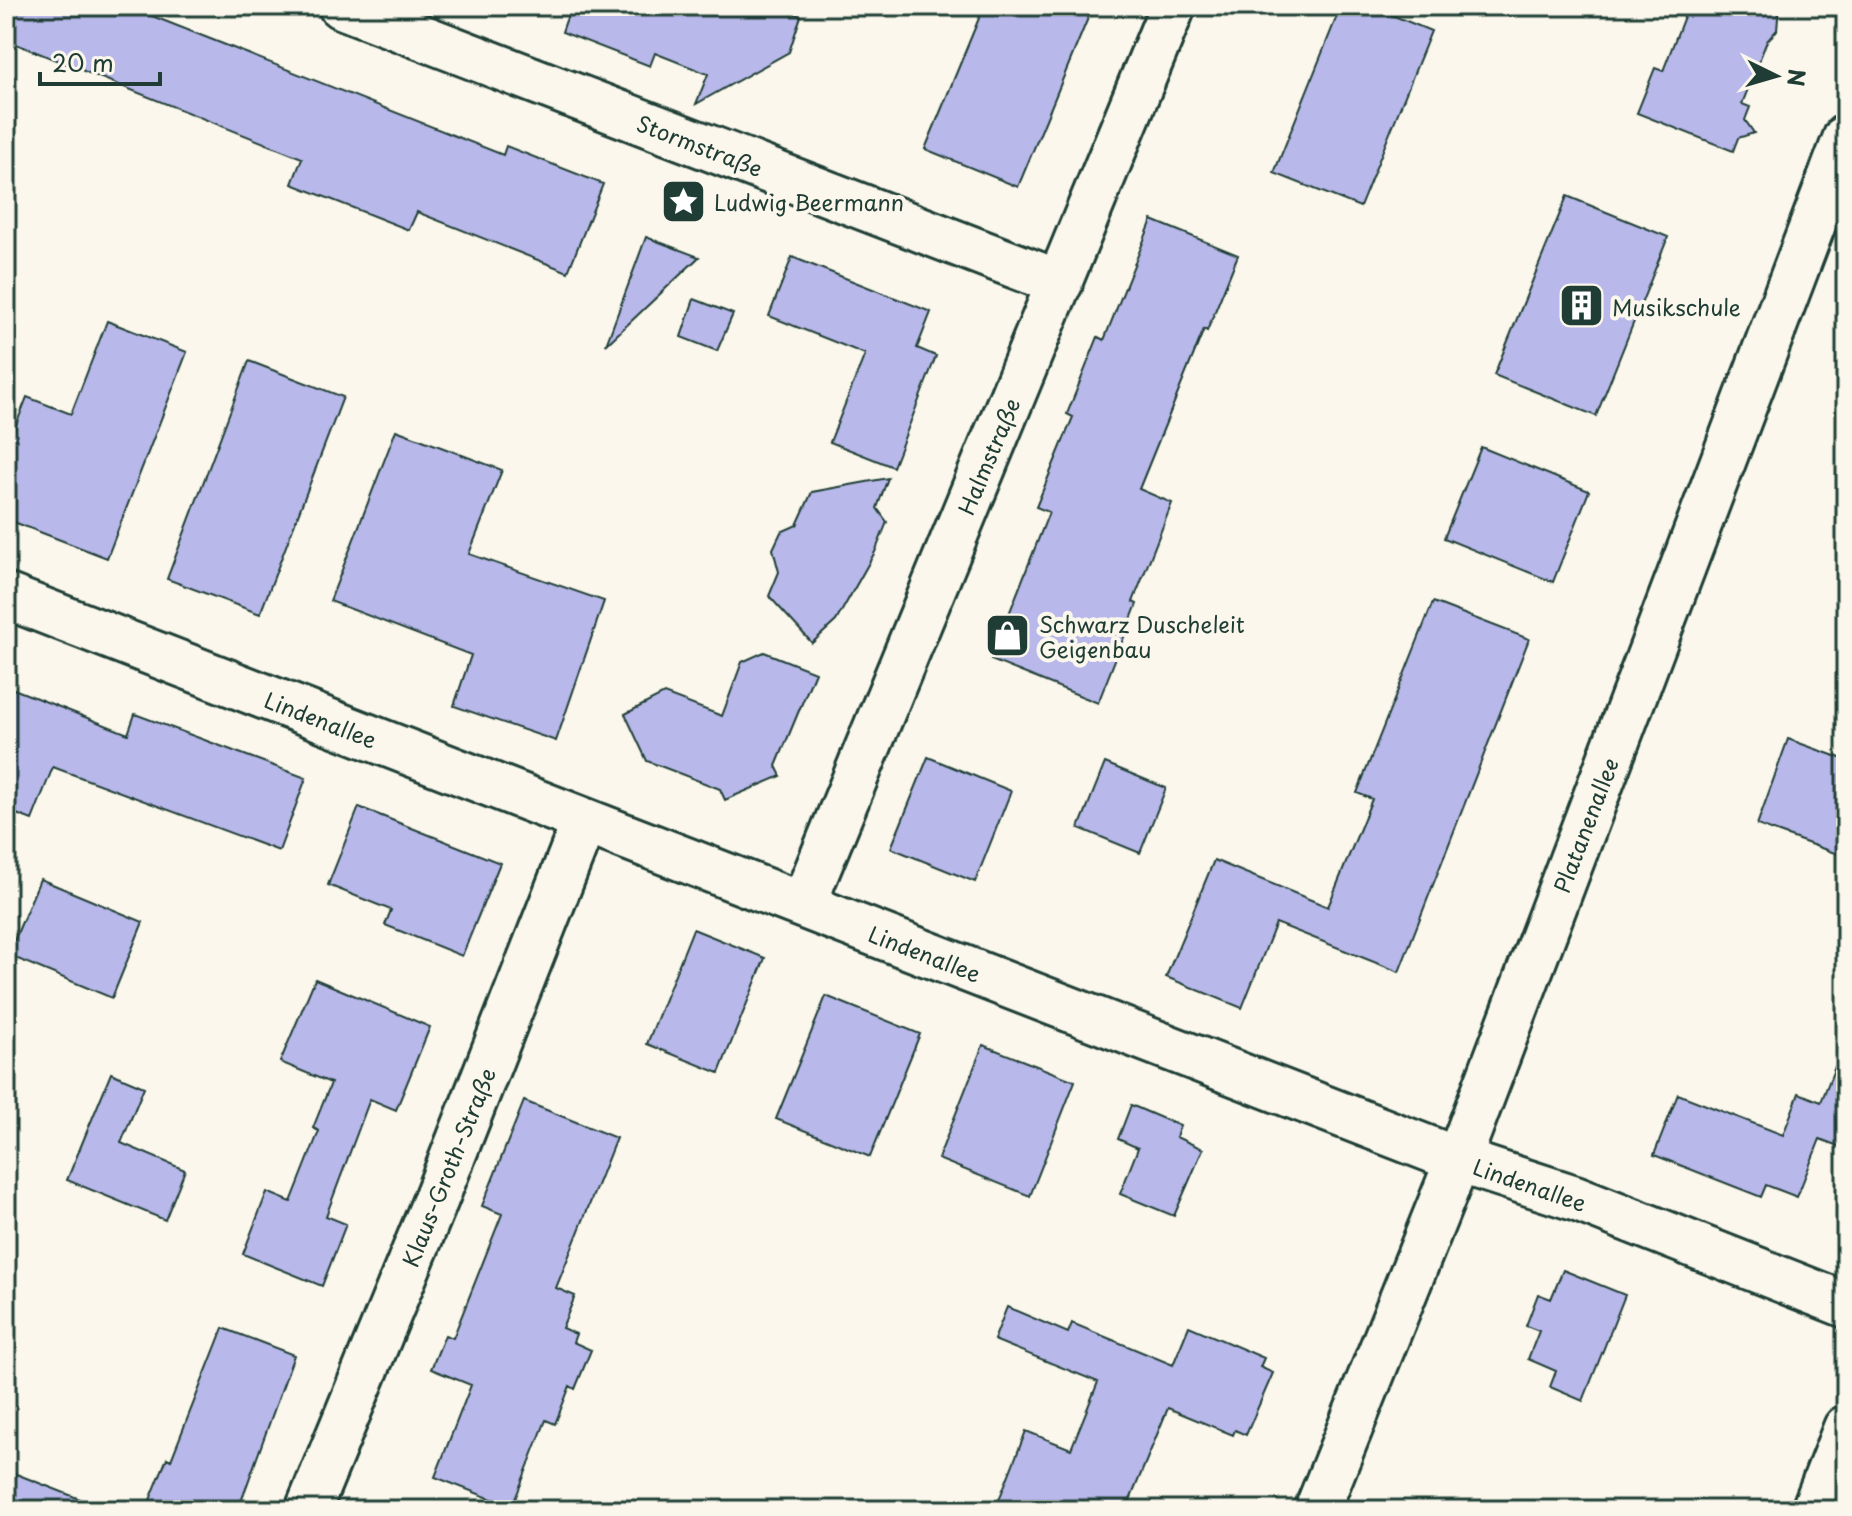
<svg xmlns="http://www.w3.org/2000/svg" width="1852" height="1516" font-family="'Playpen Sans',sans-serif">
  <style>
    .building { fill: #b8b8ea; stroke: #1f3d34; stroke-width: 2 }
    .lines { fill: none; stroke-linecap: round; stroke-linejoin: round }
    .minor-casing { stroke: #1f3d34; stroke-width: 50 }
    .tertiary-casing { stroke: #1f3d34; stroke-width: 50 }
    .minor { stroke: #fbf7ec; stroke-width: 44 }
    .tertiary { stroke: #fbf7ec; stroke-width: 44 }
    .labels { text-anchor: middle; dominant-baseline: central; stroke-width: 8; stroke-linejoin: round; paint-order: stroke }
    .street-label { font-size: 22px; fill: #1f3d34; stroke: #fbf7ec }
    .poi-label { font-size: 22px; fill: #1f3d34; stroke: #fbf7ec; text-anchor: start }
  </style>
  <rect width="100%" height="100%" fill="#fbf7ec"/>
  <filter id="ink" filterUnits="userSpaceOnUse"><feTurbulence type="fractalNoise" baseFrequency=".0125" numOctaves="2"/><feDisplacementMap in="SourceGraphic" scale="16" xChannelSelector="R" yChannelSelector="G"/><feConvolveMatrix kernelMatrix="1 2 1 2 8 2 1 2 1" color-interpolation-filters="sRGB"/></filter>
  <g filter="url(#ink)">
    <path class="building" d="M 6,6 L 127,6 L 503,155 L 506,146 L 603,184 L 568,272 L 417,212 L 409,230 L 292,184 L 302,158 L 6,40 Z
      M 571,6 L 774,6 L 801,16 L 789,52 L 696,104 L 708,74 L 655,53 L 650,66 L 562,32 Z
      M 984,6 L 1093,6 L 1018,187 L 925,149 Z
      M 1341,6 L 1370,6 L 1431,31 L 1360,207 L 1274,173 Z
      M 1688,6 L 1779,6 L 1777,30 L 1767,41 L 1742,104 L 1750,107 L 1745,120 L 1754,133 L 1738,138 L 1733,151 L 1637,113 L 1655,68 L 1663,71 Z
      M 1567,196 L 1668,237 L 1596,416 L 1494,375 Z
      M 1152,220 L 1238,255 L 1207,331 L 1204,329 L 1139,489 L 1172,503 L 1133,602 L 1137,604 L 1098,703 L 991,660 L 1049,512 L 1036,507 L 1073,417 L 1067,414 L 1098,337 L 1104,340 Z
      M 646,237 L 699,257 L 606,345 Z
      M 792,257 L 931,312 L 917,348 L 936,356 L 893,467 L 830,442 L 865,354 L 769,316 Z
      M 694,299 L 733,314 L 717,351 L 681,337 Z
      M 107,321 L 187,352 L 107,558 L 6,519 L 6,427 L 14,430 L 27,397 L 71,414 Z
      M 249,361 L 343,397 L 260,614 L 167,579 Z
      M 396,430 L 502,470 L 469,554 L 604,601 L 556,741 L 454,706 L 471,655 L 330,601 Z
      M 1481,447 L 1589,491 L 1553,582 L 1444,538 Z
      M 888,478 L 877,508 L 887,522 L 875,552 L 836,621 L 812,643 L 769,596 L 779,572 L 773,549 L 781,532 L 797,525 L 812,492 Z
      M 1433,602 L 1529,639 L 1399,972 L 1276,923 L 1242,1008 L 1166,977 L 1214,860 L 1328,907 L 1372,799 L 1357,793 Z
      M 764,652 L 815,672 L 776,766 L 781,776 L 725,800 L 720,789 L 647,761 L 625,714 L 664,694 L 722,716 L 742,662 Z
      M 6,686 L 128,734 L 135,714 L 306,778 L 279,851 L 53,767 L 32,820 L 6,810 Z
      M 1788,739 L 1846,760 L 1846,857 L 1757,825 Z
      M 928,757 L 1011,791 L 975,882 L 891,848 Z
      M 1105,763 L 1166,788 L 1140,853 L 1079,828 Z
      M 359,807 L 500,863 L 462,956 L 385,925 L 391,910 L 328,885 Z
      M 40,879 L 143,922 L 112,998 L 8,955 Z
      M 693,929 L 765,958 L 719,1073 L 647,1044 Z
      M 315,979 L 430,1027 L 396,1110 L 370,1099 L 326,1216 L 346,1224 L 322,1286 L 243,1254 L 267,1192 L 291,1202 L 319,1131 L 313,1128 L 331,1083 L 280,1062 Z
      M 826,996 L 920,1034 L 870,1157 L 776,1119 Z
      M 1844,1044 L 1846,1149 L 1820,1139 L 1797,1197 L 1766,1185 L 1761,1197 L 1654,1155 L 1678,1094 L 1783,1135 L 1799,1093 L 1821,1102 Z
      M 983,1045 L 1075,1081 L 1030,1196 L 938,1159 Z
      M 111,1073 L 144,1087 L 121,1143 L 185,1170 L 165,1220 L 67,1180 Z
      M 524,1101 L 616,1138 L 556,1288 L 575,1296 L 562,1328 L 576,1334 L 573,1342 L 591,1350 L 575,1389 L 570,1386 L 555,1424 L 546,1420 L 512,1507 L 435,1477 L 471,1385 L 431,1369 L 445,1335 L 453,1338 L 502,1214 L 482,1206 Z
      M 1131,1105 L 1180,1126 L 1176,1137 L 1203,1149 L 1174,1216 L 1120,1194 L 1138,1148 L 1118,1139 Z
      M 1563,1270 L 1625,1295 L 1583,1401 L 1550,1387 L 1556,1371 L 1528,1359 L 1539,1331 L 1526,1326 L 1538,1294 L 1551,1299 Z
      M 1007,1307 L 1068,1333 L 1072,1323 L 1173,1365 L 1189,1326 L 1264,1358 L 1260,1367 L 1273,1373 L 1246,1435 L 1235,1430 L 1233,1435 L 1168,1408 L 1126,1510 L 995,1510 L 1026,1431 L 1071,1449 L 1098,1382 L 994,1340 Z
      M 223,1328 L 294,1355 L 238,1510 L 146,1510 L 167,1458 L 171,1460 Z
      M 6,1470 L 103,1508 L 102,1510 L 6,1510 Z"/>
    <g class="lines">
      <defs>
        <path id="minor" d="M 341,6 L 1060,283
          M 6,596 L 1458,1160 L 1575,1198 L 1846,1305
          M 803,905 L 1173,6
          M 308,1510 L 436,1199 L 584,822
          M 1814,1510 L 1846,1428"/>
        <path id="tertiary" d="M 1317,1510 L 1458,1160 L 1846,137"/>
      </defs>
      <use href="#minor" class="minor-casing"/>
      <use href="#tertiary" class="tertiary-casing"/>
      <use href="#minor" class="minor"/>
      <use href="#tertiary" class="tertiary"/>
    </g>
  </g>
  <defs>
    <symbol id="sight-square" viewBox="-11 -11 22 22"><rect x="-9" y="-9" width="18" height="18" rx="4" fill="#1f3d34" stroke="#fbf7ec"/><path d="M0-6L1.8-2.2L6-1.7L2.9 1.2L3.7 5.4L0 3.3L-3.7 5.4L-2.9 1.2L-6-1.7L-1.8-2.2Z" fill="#fff"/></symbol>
    <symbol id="building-square" viewBox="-11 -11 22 22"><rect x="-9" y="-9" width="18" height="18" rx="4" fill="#1f3d34" stroke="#fbf7ec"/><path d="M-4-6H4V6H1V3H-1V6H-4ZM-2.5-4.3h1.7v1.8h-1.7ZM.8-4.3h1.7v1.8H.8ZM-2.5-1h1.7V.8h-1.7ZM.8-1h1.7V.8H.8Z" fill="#fff"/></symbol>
    <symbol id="shop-square" viewBox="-11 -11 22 22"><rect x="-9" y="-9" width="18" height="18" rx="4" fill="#1f3d34" stroke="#fbf7ec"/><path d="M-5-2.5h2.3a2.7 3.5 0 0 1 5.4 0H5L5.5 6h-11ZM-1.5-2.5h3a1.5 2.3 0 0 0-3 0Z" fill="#fff"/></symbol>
  </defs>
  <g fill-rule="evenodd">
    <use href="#sight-square" x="658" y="176" width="51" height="51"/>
    <use href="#building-square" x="1556" y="280" width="51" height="51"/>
    <use href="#shop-square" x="982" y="610" width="51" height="51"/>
  </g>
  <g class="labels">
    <g class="street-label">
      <text transform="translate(700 145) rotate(21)">Stormstraße</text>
      <text transform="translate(988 456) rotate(-67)">Halmstraße</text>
      <text transform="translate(321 719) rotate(21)">Lindenallee</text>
      <text transform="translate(1585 825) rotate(-69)">Platanenallee</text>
      <text transform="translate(925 953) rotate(21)">Lindenallee</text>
      <text transform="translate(448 1167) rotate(-68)">Klaus-Groth-Straße</text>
      <text transform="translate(1530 1184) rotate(19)">Lindenallee</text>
    </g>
    <g class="poi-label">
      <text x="714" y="201">Ludwig Beermann</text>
      <text x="1612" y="306">Musikschule</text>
      <text x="1039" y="623">Schwarz Duscheleit<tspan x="1039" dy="25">Geigenbau</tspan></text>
    </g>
  </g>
  <rect width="1852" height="1516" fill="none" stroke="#fbf7ec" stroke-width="32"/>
  <rect x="16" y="16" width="1820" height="1484" fill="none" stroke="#1f3d34" stroke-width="3" filter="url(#ink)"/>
  <g transform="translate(1776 76) rotate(95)" stroke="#fbf7ec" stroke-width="6" paint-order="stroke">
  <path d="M0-6L14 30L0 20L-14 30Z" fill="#1f3d34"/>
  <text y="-12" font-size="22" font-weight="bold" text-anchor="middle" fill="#1f3d34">N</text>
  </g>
  <path d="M40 72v12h120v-12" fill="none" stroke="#1f3d34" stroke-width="4"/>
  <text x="52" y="72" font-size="24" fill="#1f3d34" stroke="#fbf7ec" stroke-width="6" paint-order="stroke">20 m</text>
</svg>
